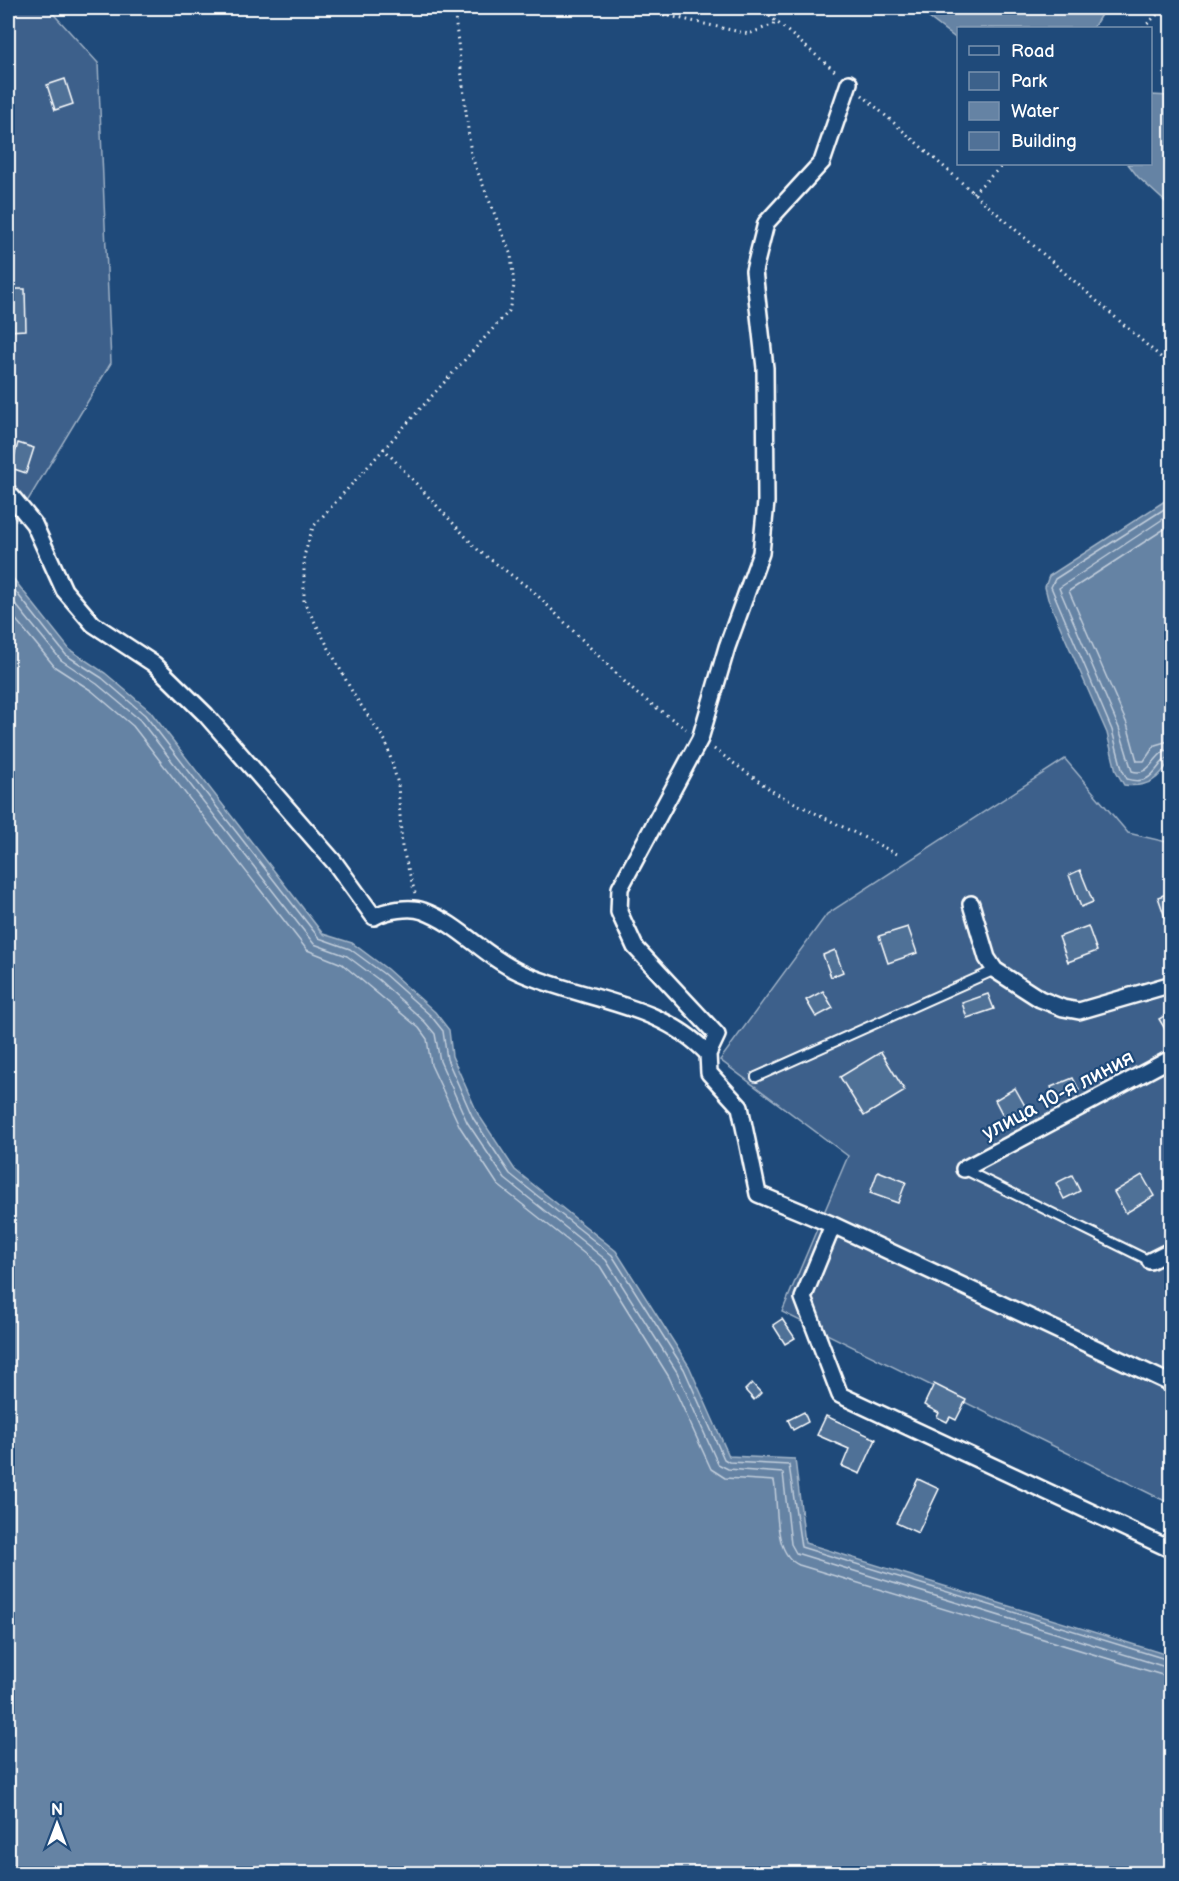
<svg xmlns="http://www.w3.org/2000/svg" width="1179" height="1881" font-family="'Balsamiq Sans',sans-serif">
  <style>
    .green { fill: #3c618b; stroke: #9eb0c5; stroke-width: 1.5 }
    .water { fill: #6583a4; stroke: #a3b5c8; stroke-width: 1.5 }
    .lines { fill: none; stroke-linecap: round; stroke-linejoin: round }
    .shore { stroke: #c1cddb; stroke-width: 1.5 }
    .building { fill: #507197; stroke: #fff; stroke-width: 1.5 }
    .lane-casing { stroke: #fff; stroke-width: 12 }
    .street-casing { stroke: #fff; stroke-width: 20 }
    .path { stroke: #fff; stroke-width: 3; stroke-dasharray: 1.5 4.5; stroke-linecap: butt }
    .lane { stroke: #1f4a7a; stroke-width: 8 }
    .street { stroke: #1f4a7a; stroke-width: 15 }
    .labels { text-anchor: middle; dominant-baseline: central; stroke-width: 4.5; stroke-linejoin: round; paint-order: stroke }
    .street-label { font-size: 21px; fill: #fff; stroke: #1f4a7a }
  </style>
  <rect width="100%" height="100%" fill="#1f4a7a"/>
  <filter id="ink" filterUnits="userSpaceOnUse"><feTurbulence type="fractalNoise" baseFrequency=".0167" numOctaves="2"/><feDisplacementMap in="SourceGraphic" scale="12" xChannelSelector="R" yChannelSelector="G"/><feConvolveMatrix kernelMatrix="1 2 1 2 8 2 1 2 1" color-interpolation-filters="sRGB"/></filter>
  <g filter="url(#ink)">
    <path class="green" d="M 8,8 L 48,8 L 98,63 L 111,363 L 16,520 L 8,509 Z
      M 1065,759 L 1128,833 L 1171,843 L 1171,1504 L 782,1312 L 848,1156 L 720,1060 L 827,914 Z"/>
    <path class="water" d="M 916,8 L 1105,8 L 1093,28 L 958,28 L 958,40 Z
      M 1151,95 L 1171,96 L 1171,207 L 1138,177 L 1128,164 L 1150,164 Z
      M 1171,497 L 1171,759 C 1159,779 1149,788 1124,785 L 1116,771 L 1107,733 L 1048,599 L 1045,587 L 1049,576 Z
      M 8,572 L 70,650 L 105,673 L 150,711 L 323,934 L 352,943 L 387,969 L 435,1012 L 449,1030 L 452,1056 L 478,1114 L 515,1170 L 616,1251 L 689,1366 L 729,1456 L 795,1459 L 805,1543 L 1171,1656 L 1171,1873 L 8,1873 Z"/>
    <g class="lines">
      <path class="shore" d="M 1172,504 L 1055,579 L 1051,587 L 1112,730 L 1122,769 L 1127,779 C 1157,788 1155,759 1172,757
        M 1172,513 L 1059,588 L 1119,728 L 1132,771 C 1152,778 1154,750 1172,749
        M 1172,524 L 1069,591 L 1127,724 L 1137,761 L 1144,761 L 1155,745 L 1172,740
        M 8,582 L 66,655 L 102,678 L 145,715 L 319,938 L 350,949 L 384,974 L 431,1016 L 443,1031 L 447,1059 L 473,1118 L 510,1174 L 612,1255 L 684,1369 L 724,1459 L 729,1462 L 789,1465 L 801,1547 L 1172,1661
        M 8,595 L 61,660 L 97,684 L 140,720 L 314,944 L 347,956 L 379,980 L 425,1022 L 435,1034 L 440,1061 L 467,1122 L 505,1179 L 606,1260 L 677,1372 L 718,1464 L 728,1469 L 783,1473 L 791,1544 L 796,1553 L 1172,1669
        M 8,610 L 55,667 L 92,691 L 133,726 L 307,950 L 342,964 L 419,1028 L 427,1039 L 431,1065 L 460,1127 L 498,1185 L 600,1266 L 669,1377 L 711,1469 L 725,1478 L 774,1481 C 779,1506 772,1553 799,1565 L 1172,1678"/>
    </g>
    <path class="building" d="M 65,79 L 73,104 L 55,110 L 47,85 Z
      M 8,289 L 25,289 L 26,330 L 8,331 Z
      M 18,443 L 34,448 L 26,473 L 11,468 Z
      M 1080,870 L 1093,902 L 1081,907 L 1069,875 Z
      M 1172,892 L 1172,921 L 1167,923 L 1158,897 Z
      M 1088,926 L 1097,951 L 1068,962 L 1059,937 Z
      M 908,927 L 917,953 L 888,963 L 879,936 Z
      M 835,950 L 843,972 L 831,977 L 823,955 Z
      M 823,991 L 833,1008 L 816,1017 L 806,1000 Z
      M 988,994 L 994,1009 L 967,1018 L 962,1003 Z
      M 1171,1012 L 1172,1013 L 1171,1039 L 1159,1019 Z
      M 881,1052 L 905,1091 L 864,1116 L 840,1077 Z
      M 1073,1078 L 1079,1090 L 1056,1100 L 1051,1087 Z
      M 1015,1088 L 1029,1113 L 1008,1125 L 995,1100 Z
      M 878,1171 L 906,1182 L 898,1203 L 870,1193 Z
      M 1072,1175 L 1080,1191 L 1064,1199 L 1056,1183 Z
      M 1142,1175 L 1154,1196 L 1126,1213 L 1114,1192 Z
      M 782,1319 L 795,1338 L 785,1344 L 773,1325 Z
      M 752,1383 L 761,1393 L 754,1400 L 745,1390 Z
      M 934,1384 L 966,1400 L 956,1420 L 950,1417 L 947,1422 L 937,1417 L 939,1413 L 924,1405 Z
      M 804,1412 L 808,1422 L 793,1430 L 788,1420 Z
      M 826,1416 L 876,1439 L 860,1474 L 842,1466 L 849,1449 L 817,1435 Z
      M 918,1479 L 939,1489 L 918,1533 L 896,1523 Z"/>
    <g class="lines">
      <defs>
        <path id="lane" d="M 756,1077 L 995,970
          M 965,1170 L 1150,1261"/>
        <path id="street" d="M 849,83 L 822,162 L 766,223 L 754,271 L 765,368 L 766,502 L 761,553 L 727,647 L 700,739 L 620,888 L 619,912 L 635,947 L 717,1035 L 708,1054 L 709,1073 L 740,1107 L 758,1194 L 833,1225 L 803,1298 L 840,1395 L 1172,1550
          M 8,492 L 34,524 L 64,590 L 93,624 L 154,664 L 206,715 L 335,863 L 374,917 C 385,910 411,906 423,911 C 459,924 484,956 519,972 C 581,1000 660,1002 708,1054
          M 971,904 L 987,958 L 995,970 L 1040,999 L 1063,1008 L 1079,1011 L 1172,984
          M 964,1169 L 1172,1058
          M 833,1225 L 1172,1384
          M 1150,1261 L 1172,1250"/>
      </defs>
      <use href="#lane" class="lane-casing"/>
      <use href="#street" class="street-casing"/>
      <path class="path" d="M 634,8 L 749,34 L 779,22
        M 760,8 L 836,72
        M 765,12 L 771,8
        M 1143,28 L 1164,8
        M 862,95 L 1172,367
        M 973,193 L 1004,164
        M 383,448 L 479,551 L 533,591 L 636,693 L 686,729
        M 714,749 L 775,793 L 899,855
        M 415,893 L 402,847 L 398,784 L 386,742 L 354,695 L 304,602 L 304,556 L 313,527 L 509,311 L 514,286 L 511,255 L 471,155 L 454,8"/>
      <use href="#lane" class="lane"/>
      <use href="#street" class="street"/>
    </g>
  </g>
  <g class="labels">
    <g class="street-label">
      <text transform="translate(1058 1095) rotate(-28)">улица 10-я линия</text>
    </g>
  </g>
  <rect width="1179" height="1881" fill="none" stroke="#1f4a7a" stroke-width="30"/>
  <rect x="15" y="15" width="1149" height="1851" fill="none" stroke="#fff" stroke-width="2" filter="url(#ink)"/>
  <rect x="957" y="27" width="195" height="138" fill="#1f4a7a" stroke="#7992af" stroke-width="1.5"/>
  <rect x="969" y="46" width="30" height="9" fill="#1f4a7a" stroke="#7992af" stroke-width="1.5"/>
  <text x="1011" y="57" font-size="18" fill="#ffffff">Road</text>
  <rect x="969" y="72" width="30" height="18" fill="#3c618b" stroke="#7992af" stroke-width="1.5"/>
  <text x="1011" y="87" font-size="18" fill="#ffffff">Park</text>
  <rect x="969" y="102" width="30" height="18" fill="#6583a4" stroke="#7992af" stroke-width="1.5"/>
  <text x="1011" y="117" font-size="18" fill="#ffffff">Water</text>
  <rect x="969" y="132" width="30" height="18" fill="#507197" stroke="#7992af" stroke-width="1.5"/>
  <text x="1011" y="147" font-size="18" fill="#ffffff">Building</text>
  <g transform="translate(57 1824)" stroke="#1f4a7a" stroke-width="4.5" paint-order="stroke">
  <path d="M0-4.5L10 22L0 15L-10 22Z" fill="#ffffff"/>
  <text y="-9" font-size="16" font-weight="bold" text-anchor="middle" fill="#ffffff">N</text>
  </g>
</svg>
